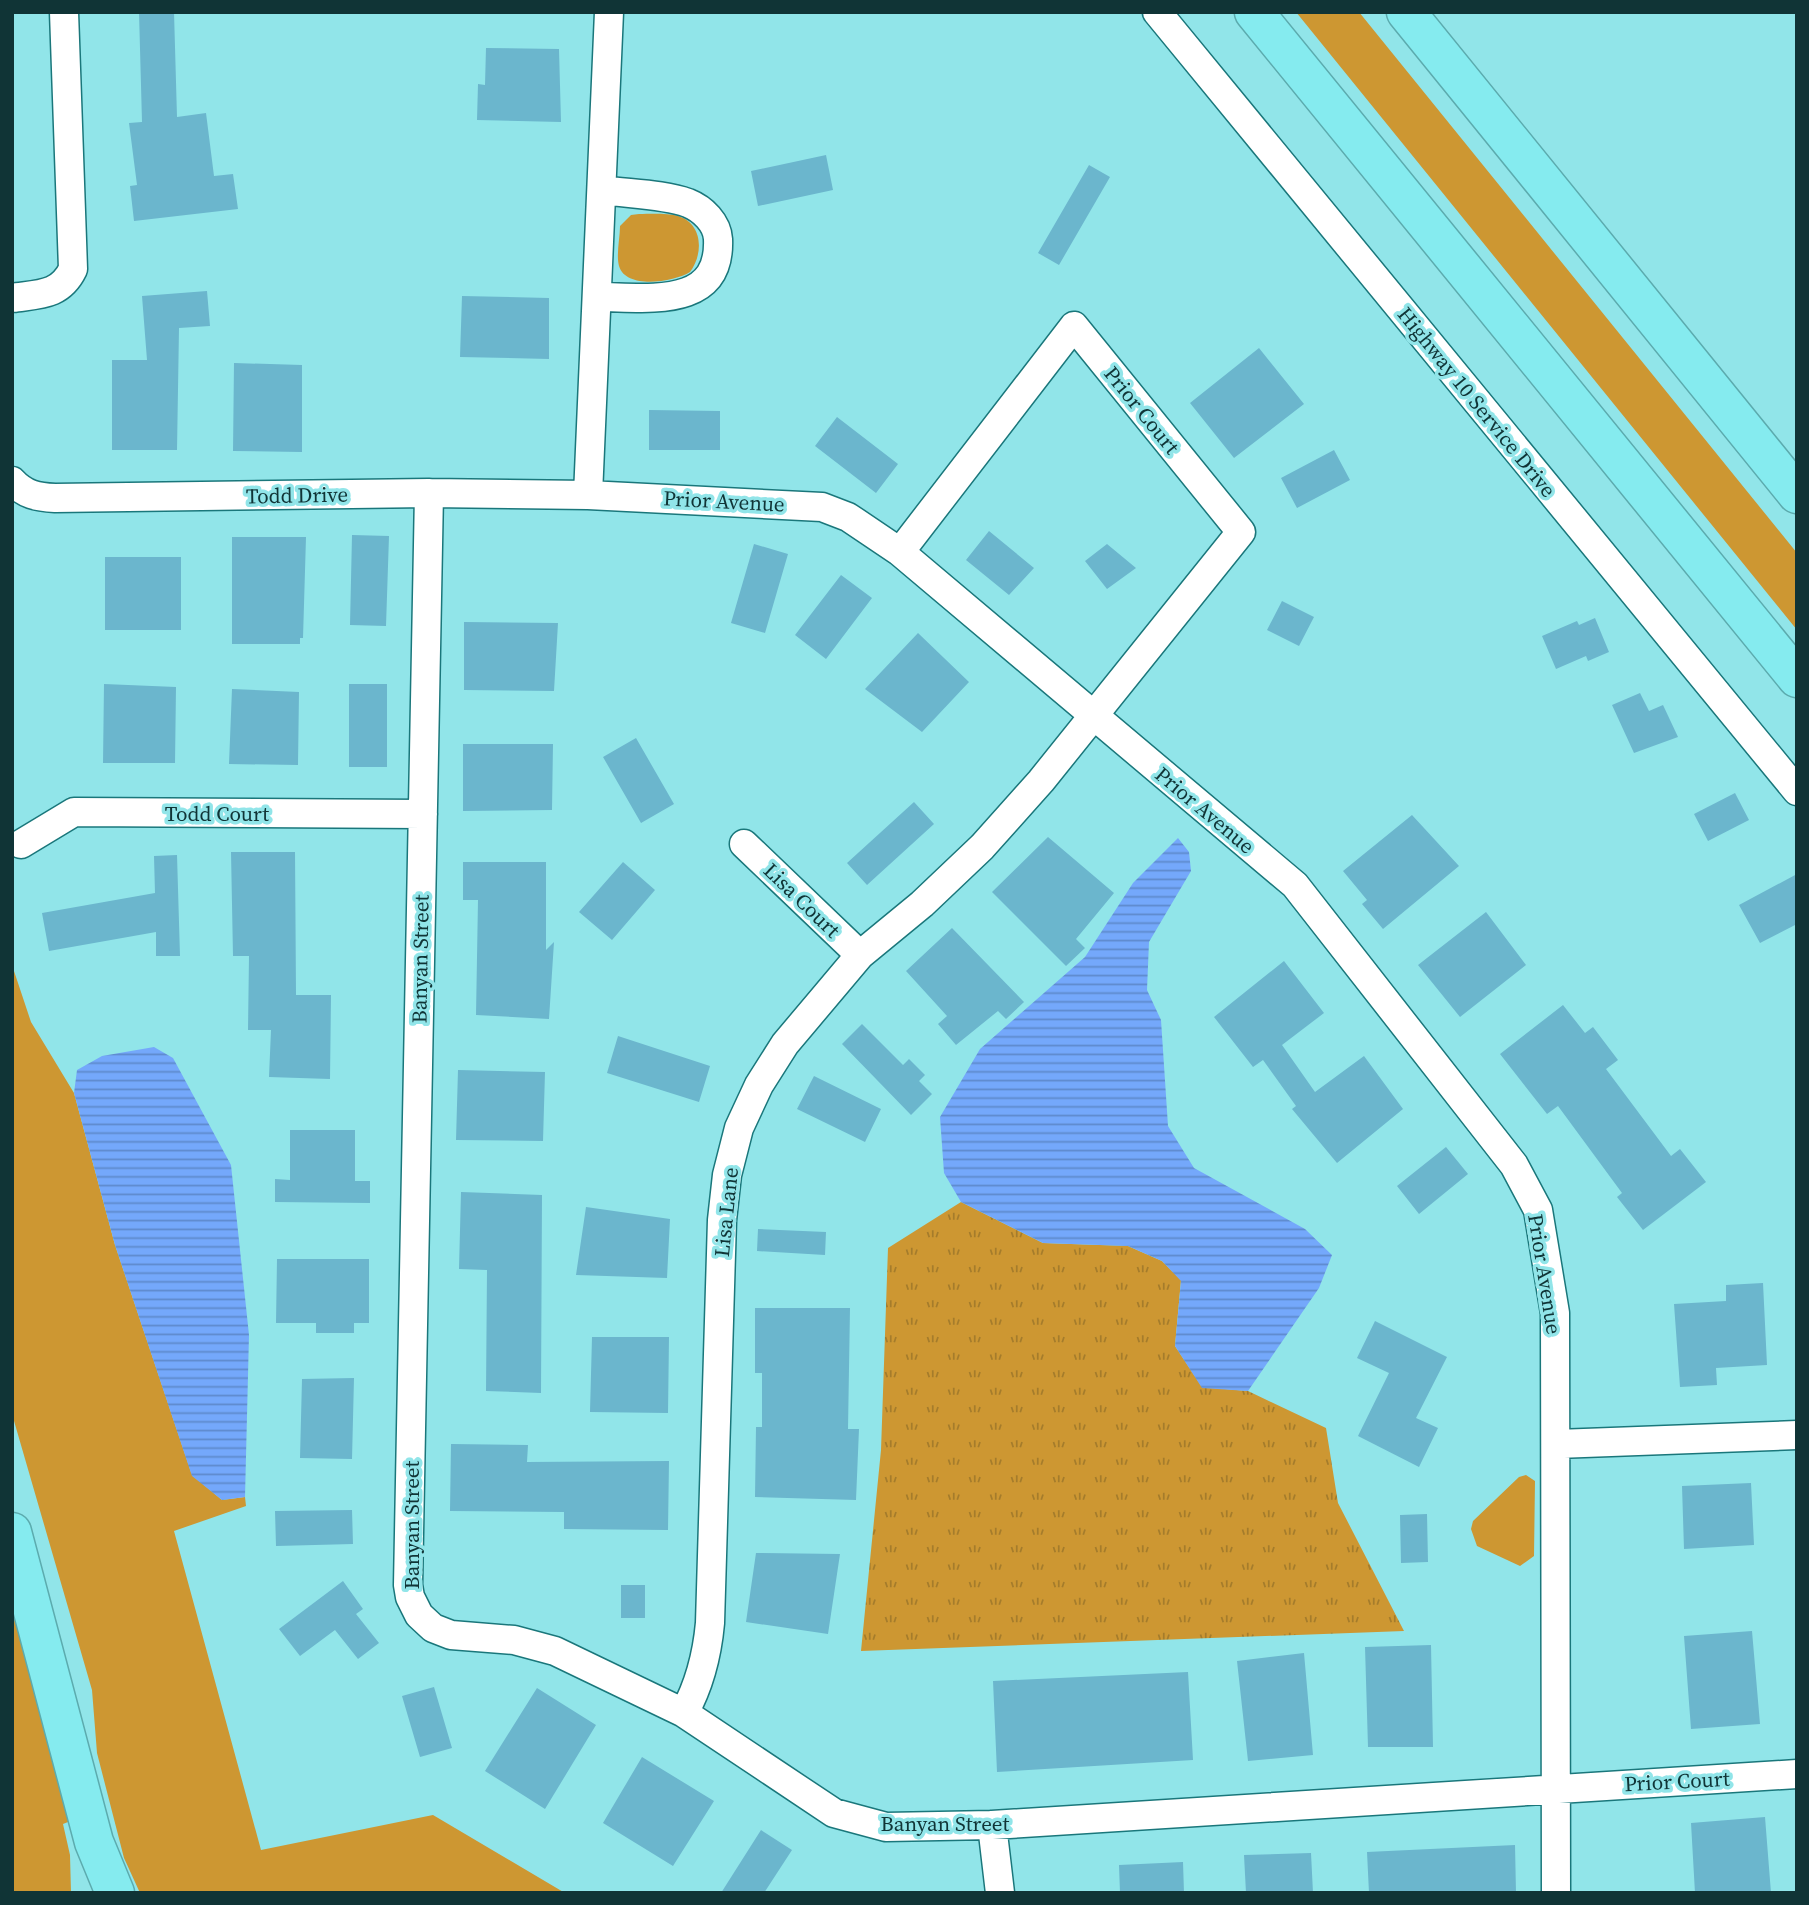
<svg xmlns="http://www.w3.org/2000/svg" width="1809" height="1905" font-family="'Source Serif 4',serif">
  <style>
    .green { fill: #cd9732 }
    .park { fill: url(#park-tufts) }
    .water { fill: url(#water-rules) }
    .building { fill: #6bb6cd }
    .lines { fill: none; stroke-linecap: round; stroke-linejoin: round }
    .street-casing { stroke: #1a777b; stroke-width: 31 }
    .highway-casing { stroke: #5cabae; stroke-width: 41 }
    .street { stroke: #fff; stroke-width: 28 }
    .highway { stroke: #85ebef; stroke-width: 38 }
    .labels { text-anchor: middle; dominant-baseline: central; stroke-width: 7; stroke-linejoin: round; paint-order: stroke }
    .street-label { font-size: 21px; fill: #103436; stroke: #91e5e9 }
  </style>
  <defs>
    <pattern id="park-tufts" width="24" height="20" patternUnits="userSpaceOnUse" patternTransform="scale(1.75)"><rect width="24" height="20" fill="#cd9732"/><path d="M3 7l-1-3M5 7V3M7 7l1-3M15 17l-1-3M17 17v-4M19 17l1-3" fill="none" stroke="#a57c2b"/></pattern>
    <pattern id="water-rules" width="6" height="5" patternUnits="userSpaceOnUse" patternTransform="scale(1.75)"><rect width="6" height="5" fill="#74a8fb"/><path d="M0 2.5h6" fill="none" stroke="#5e8acc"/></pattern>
  </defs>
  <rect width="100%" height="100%" fill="#91e5e9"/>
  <path class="green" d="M 1296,12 L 1359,12 L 1797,553 L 1797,630 Z
    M 639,214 C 651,214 667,213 678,216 C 704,224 703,255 690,272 C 674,282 626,290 619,266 C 616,254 620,238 620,226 L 631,215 Z
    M 12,965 L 31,1022 L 74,1093 L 115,1245 L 192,1475 L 222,1500 L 245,1497 L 246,1506 L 174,1531 L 261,1850 L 433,1815 L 565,1893 L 140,1893 L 124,1858 L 97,1753 L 92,1690 L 12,1414 Z
    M 1526,1475 L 1535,1481 L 1534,1556 L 1520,1566 L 1477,1546 L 1471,1529 L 1473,1521 L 1519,1477 Z
    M 12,1609 L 73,1820 L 63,1824 L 70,1855 L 71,1893 L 12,1893 Z"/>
  <path class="park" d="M 961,1202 L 1043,1243 L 1128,1246 L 1162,1261 L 1181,1280 L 1175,1346 L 1202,1387 L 1248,1391 L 1326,1428 L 1338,1503 L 1404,1631 L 861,1651 L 881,1450 L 888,1248 Z"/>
  <path class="water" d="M 1178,838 L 1189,852 L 1191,871 L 1149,942 L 1147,990 L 1161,1020 L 1168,1126 L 1194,1168 L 1305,1229 L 1332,1255 L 1319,1288 L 1248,1391 L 1202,1388 L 1175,1346 L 1181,1281 L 1162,1261 L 1128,1246 L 1043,1243 L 961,1202 L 944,1173 L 940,1117 L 980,1049 L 1085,957 L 1133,883 Z
    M 154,1047 L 173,1058 L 231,1165 L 249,1335 L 245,1497 L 222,1500 L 192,1476 L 115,1245 L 74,1093 L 77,1070 L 102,1056 Z"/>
  <path class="building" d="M 139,12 L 174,12 L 177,117 L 206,113 L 214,176 L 233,174 L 238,209 L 134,221 L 130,186 L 137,185 L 129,123 L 142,122 Z
    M 486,48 L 559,49 L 561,122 L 477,120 L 478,84 L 485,85 Z
    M 826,155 L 833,190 L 758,206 L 751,171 Z
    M 1089,165 L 1110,177 L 1059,265 L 1038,253 Z
    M 207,291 L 210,326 L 179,328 L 177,450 L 112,450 L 112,360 L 147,360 L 142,296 Z
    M 462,296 L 549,298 L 549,359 L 460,357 Z
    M 1259,348 L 1304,404 L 1234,458 L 1190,403 Z
    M 234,363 L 302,365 L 302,452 L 233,451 Z
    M 649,410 L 720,411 L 720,450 L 649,450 Z
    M 837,417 L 898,464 L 876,493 L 815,446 Z
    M 1334,450 L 1350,480 L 1297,508 L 1281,478 Z
    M 989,531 L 1034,568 L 1009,595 L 966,560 Z
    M 352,535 L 389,536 L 386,626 L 350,625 Z
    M 232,537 L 306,537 L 303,638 L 300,638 L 300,644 L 232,644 Z
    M 754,544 L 788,554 L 765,633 L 731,623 Z
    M 1107,544 L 1136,568 L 1107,589 L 1085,561 Z
    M 105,557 L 181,557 L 181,630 L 105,630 Z
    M 841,575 L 872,598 L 826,659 L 795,635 Z
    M 1282,601 L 1314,617 L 1299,646 L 1267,630 Z
    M 1595,618 L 1609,652 L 1588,661 L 1586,656 L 1556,669 L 1542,636 L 1577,621 L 1579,625 Z
    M 464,622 L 558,623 L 554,691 L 464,690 Z
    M 918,633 L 969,682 L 922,732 L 865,689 Z
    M 104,684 L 176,687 L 175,763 L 103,763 Z
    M 349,684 L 387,684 L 387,767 L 349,767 Z
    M 232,689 L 299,692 L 298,765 L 229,764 Z
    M 1640,693 L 1649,711 L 1663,705 L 1678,737 L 1634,753 L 1612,705 Z
    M 636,738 L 674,804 L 641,823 L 603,757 Z
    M 463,744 L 553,744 L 552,810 L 463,811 Z
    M 1735,793 L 1749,820 L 1708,841 L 1694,814 Z
    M 914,802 L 934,824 L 867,885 L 847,863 Z
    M 1412,815 L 1459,866 L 1383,929 L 1362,904 L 1367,900 L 1343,871 Z
    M 1048,837 L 1114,893 L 1076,939 L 1085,948 L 1066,966 L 992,892 Z
    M 231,852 L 295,852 L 296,995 L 331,995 L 330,1079 L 269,1077 L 271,1030 L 248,1030 L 249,956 L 233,956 Z
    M 177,855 L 180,956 L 156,956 L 156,932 L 49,951 L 42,913 L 155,893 L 154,856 Z
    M 463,862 L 546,862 L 546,950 L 554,942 L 549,1019 L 476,1015 L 478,900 L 463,900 Z
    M 623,862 L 655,890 L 612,940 L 579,912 Z
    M 1797,874 L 1797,924 L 1760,943 L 1739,905 Z
    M 1486,912 L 1526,965 L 1460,1017 L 1418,965 Z
    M 952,928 L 1024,1002 L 1006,1019 L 998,1011 L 956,1045 L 938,1024 L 947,1016 L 906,971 Z
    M 1284,961 L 1324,1013 L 1282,1045 L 1315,1092 L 1364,1056 L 1403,1109 L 1337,1163 L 1292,1109 L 1296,1106 L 1263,1060 L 1253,1067 L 1214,1017 Z
    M 1563,1005 L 1585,1033 L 1593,1027 L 1618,1060 L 1606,1069 L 1671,1156 L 1680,1149 L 1706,1182 L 1643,1230 L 1617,1197 L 1622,1193 L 1558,1106 L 1547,1114 L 1500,1054 Z
    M 862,1024 L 903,1065 L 909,1059 L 925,1075 L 919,1081 L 932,1094 L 911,1115 L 842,1044 Z
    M 618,1036 L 710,1066 L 699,1102 L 607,1073 Z
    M 458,1070 L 545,1072 L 543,1141 L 456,1140 Z
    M 814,1076 L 881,1109 L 865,1142 L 797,1109 Z
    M 290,1130 L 355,1130 L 355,1181 L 370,1181 L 370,1203 L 275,1202 L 275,1179 L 290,1180 Z
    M 1446,1147 L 1468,1174 L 1419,1214 L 1397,1186 Z
    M 461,1192 L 542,1195 L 541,1393 L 486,1391 L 487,1270 L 459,1269 Z
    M 586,1207 L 670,1219 L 667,1278 L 576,1275 Z
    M 758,1229 L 826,1232 L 825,1255 L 757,1251 Z
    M 277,1259 L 369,1259 L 369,1323 L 354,1323 L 354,1333 L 316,1333 L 316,1323 L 276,1323 Z
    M 1763,1283 L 1767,1365 L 1716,1368 L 1717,1385 L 1680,1387 L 1674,1304 L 1726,1301 L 1726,1285 Z
    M 755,1308 L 850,1308 L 848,1429 L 859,1429 L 856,1500 L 755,1497 L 756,1427 L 762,1427 L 762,1373 L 755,1373 Z
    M 1375,1321 L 1447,1357 L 1416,1418 L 1438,1428 L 1419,1467 L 1358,1436 L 1389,1373 L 1357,1358 Z
    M 592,1337 L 669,1337 L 668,1413 L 590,1412 Z
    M 354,1378 L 352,1459 L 300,1458 L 302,1379 Z
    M 451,1444 L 528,1445 L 527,1462 L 669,1461 L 668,1530 L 564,1529 L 564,1512 L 450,1511 Z
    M 1751,1483 L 1754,1545 L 1684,1549 L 1682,1486 Z
    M 352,1510 L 353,1544 L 276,1546 L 275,1511 Z
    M 1427,1514 L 1428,1562 L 1401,1563 L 1400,1515 Z
    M 756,1553 L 840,1554 L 828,1634 L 746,1622 Z
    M 343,1581 L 363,1609 L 356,1614 L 379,1643 L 358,1659 L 335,1630 L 300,1656 L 279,1629 Z
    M 621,1585 L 645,1585 L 645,1618 L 621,1618 Z
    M 1752,1631 L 1760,1724 L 1691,1729 L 1684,1636 Z
    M 1431,1645 L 1433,1747 L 1368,1747 L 1365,1647 Z
    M 1304,1653 L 1313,1755 L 1248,1761 L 1237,1661 Z
    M 1188,1672 L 1193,1760 L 997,1772 L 993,1681 Z
    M 434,1687 L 452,1748 L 420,1757 L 402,1696 Z
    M 537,1688 L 596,1725 L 545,1809 L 485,1771 Z
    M 642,1757 L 714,1801 L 673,1866 L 603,1823 Z
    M 1765,1817 L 1771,1893 L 1695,1893 L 1691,1823 Z
    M 761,1830 L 792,1850 L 764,1893 L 721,1893 Z
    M 1515,1845 L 1516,1893 L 1369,1893 L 1367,1852 Z
    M 1311,1853 L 1313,1893 L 1246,1893 L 1244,1855 Z
    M 1183,1862 L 1184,1893 L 1120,1893 L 1119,1865 Z"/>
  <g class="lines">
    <defs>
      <path id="street" d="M 1157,12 L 1797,791
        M 598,297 C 647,297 721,310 718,239 C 717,223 703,209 688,203 C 663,194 629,194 602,190
        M 12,298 C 39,294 60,296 73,269 L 64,12
        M 12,481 C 25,495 37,497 55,498 L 429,493 L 588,495 L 822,507 L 848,517 L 900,552 L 1295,885 L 1514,1165 L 1538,1210 L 1555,1313 L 1556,1893
        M 429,493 L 408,1585 L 410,1597 L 419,1615 L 433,1628 L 451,1635 L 514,1640 L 555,1651 L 684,1713 L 834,1813 L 886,1827 L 992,1825 L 1797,1774
        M 588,495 L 609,12
        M 21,844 L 74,812 L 423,814
        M 744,844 L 860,955
        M 1557,1444 L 1797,1435
        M 684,1713 C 700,1684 707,1656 710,1623 L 722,1220 L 727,1175 L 739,1128 L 759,1085 L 785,1044 L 860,955 L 922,904 L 982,847 L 1041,781 L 1241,532 L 1074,326 L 900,552
        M 992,1825 L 1000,1893"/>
      <path id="highway" d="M 1254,12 L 1797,678
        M 1406,12 L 1797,494
        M 12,1532 L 94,1842 L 115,1893"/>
    </defs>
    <use href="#street" class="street-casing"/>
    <use href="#highway" class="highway-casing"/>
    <use href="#street" class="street"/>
    <use href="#highway" class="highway"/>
  </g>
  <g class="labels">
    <g class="street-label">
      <text transform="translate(1477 402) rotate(51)">Highway 10 Service Drive</text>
      <text transform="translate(1142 410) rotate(51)">Prior Court</text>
      <text transform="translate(297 495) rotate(-1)">Todd Drive</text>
      <text transform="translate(724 501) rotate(3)">Prior Avenue</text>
      <text transform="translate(1205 810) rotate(40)">Prior Avenue</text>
      <text x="217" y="813">Todd Court</text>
      <text transform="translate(802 900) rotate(44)">Lisa Court</text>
      <text transform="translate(420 959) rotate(-89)">Banyan Street</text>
      <text transform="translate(726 1212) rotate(-84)">Lisa Lane</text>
      <text transform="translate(1545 1274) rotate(81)">Prior Avenue</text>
      <text transform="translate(411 1525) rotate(-90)">Banyan Street</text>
      <text transform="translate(1677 1781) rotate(-3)">Prior Court</text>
      <text x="945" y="1823">Banyan Street</text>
    </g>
  </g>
  <rect width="1809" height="1905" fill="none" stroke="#103436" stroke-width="28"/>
</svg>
